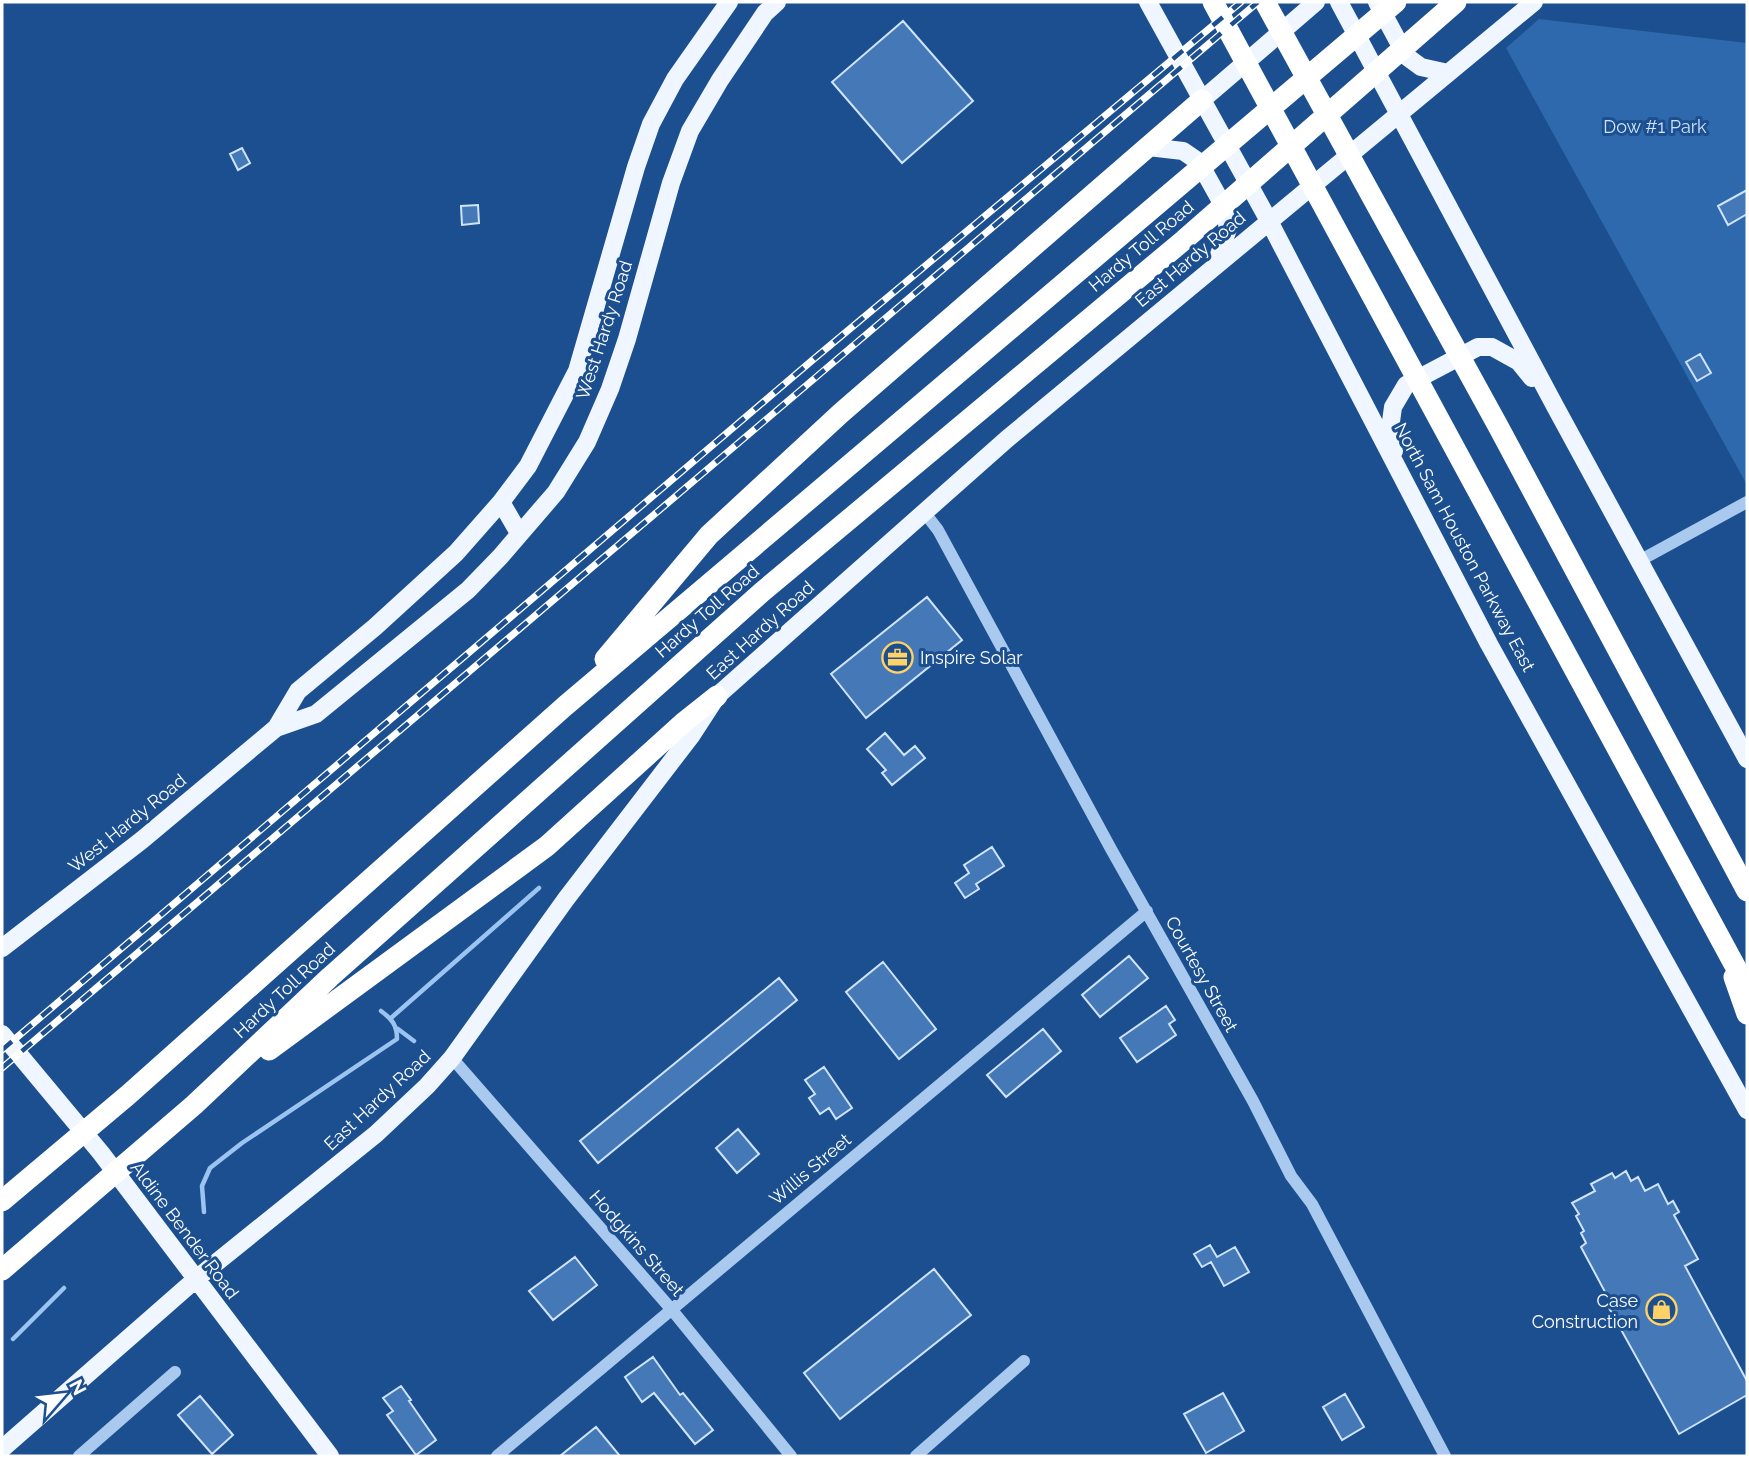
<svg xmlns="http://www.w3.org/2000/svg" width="1749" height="1458" font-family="Raleway,sans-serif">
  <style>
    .green { fill: #2e69ad }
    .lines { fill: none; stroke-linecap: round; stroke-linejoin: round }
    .stream { stroke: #9cc4f0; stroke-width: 4.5 }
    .building { fill: #4478b7; stroke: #cfe3fa; stroke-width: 2 }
    .minor { stroke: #a9c9ee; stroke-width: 12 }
    .major { stroke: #f0f6ff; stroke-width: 18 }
    .highway { stroke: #fff; stroke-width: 21 }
    .rail-casing { stroke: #fff; stroke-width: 7 }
    .rail { stroke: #1b4f8f; stroke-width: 4.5; stroke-dasharray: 13; stroke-linecap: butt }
    .labels { text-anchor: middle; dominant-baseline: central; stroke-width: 6; stroke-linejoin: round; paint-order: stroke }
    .park-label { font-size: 18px; fill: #cfe3fa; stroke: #1b4f8f }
    .street-label { font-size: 18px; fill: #fff; stroke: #1b4f8f }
    .poi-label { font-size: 18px; fill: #fff; stroke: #1b4f8f; text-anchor: start }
  </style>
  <rect width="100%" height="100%" fill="#1b4f8f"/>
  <path class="green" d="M 1539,19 L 1747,43 L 1747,485 L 1506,48 Z"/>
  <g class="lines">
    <path class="stream" d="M 391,1018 L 539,888
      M 398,1029 L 414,1041
      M 204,1212 L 202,1186 L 210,1168 L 242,1143 L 397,1039 C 397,1025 392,1019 381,1011
      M 13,1339 L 64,1288"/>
  </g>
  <path class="building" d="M 903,21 L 973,101 L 902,163 L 832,82 Z
    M 242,148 L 250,163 L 238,170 L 230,154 Z
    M 1747,190 L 1747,214 L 1728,225 L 1718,206 Z
    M 478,205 L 479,223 L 462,225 L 461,206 Z
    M 1700,354 L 1711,373 L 1697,381 L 1686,362 Z
    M 927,597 L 962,640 L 866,718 L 831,674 Z
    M 885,733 L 904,755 L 915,746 L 925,758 L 892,785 L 882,773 L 886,770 L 867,749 Z
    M 992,847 L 1004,866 L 976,884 L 979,889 L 965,898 L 955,883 L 969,873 L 964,865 Z
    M 1129,956 L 1148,978 L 1100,1017 L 1082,995 Z
    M 883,962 L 936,1029 L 899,1059 L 846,992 Z
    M 779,978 L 797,1000 L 598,1163 L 580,1141 Z
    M 1166,1006 L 1175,1020 L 1169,1024 L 1176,1035 L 1137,1062 L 1120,1038 Z
    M 1043,1029 L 1061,1051 L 1006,1097 L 987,1075 Z
    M 824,1067 L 852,1108 L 836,1119 L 829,1108 L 820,1114 L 809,1098 L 815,1094 L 805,1080 Z
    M 738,1129 L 759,1154 L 737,1173 L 716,1148 Z
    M 1626,1171 L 1631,1181 L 1638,1177 L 1645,1191 L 1658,1184 L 1668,1204 L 1673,1201 L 1679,1212 L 1674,1215 L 1698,1259 L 1685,1266 L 1747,1381 L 1747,1395 L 1679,1434 L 1609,1308 L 1612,1305 L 1581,1247 L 1586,1243 L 1581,1233 L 1584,1231 L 1576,1216 L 1579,1214 L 1572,1203 L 1595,1191 L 1591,1184 L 1612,1173 L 1615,1178 Z
    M 1210,1245 L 1217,1257 L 1235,1247 L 1249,1272 L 1224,1286 L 1211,1262 L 1202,1267 L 1194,1254 Z
    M 575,1257 L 597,1285 L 553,1320 L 529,1291 Z
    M 934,1269 L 971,1315 L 840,1419 L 804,1373 Z
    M 653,1357 L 680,1395 L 683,1393 L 713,1430 L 695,1444 L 654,1393 L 642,1402 L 625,1377 Z
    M 401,1386 L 411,1400 L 409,1401 L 436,1440 L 416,1455 L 387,1415 L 393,1411 L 383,1398 Z
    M 1223,1393 L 1244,1431 L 1206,1453 L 1184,1414 Z
    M 1345,1394 L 1364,1427 L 1342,1440 L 1323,1407 Z
    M 200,1396 L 233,1435 L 212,1454 L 178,1415 Z
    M 596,1427 L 620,1456 L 560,1456 Z"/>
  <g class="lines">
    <path class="minor" d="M 924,512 L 938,530 L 1111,849 L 1253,1101 L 1291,1176 L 1312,1204 L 1445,1456
      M 1639,561 L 1747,502
      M 452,1058 L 672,1310 L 791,1456
      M 79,1456 L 175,1372
      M 497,1456 L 1147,911
      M 916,1456 L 1024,1361"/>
    <path class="major" d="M 1148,2 L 1269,221 L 1489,644 L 1747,1110
      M 1339,2 L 1556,408 L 1747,759
      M 1377,2 L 1406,56 L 1421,67 L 1448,73
      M 1202,100 L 1316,2
      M 1148,147 L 1183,151 L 1199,162 L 1224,207 L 1228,229 L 1215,266
      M 1394,451 L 1390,429 L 1393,407 L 1406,385 L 1478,347 L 1492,347 L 1519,362 L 1532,378
      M 501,502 L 519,533
      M 276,728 L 316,714 L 468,590 L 500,557 L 556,492 L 587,442 L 610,389 L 627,339 L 671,183 L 690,131 L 720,80 L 765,13 L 777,2
      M 2,948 L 142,840 L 276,728 L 298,691 L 375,627 L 456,553 L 501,502 L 528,466 L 577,371 L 636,167 L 651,124 L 675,79 L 729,2
      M 2,1034 L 101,1153 L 330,1456
      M 2,1449 L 196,1279 L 376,1134 L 427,1086 L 452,1058 L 566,899 L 691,736 L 717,696 L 1007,439 L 1534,2"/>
    <path class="highway" d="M 1213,2 L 1747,988
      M 1265,2 L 1498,426 L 1747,891
      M 605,659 L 709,535 L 841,413 L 1202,100
      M 1734,977 L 1747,1014
      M 269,1050 L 547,846 L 683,723 L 717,696
      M 2,1201 L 128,1095 L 565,706 L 1396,2
      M 2,1270 L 194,1105 L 330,977 L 762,592 L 1184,240 L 1456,2"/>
    <defs>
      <path id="rail" d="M 2,1050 L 815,358 L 1241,2
        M 2,1068 L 1258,2"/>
    </defs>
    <use href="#rail" class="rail-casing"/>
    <use href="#rail" class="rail"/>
  </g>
  <defs>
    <symbol id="office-ring" viewBox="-11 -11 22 22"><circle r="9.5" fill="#1b4f8f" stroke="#ffd166" stroke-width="1.5"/><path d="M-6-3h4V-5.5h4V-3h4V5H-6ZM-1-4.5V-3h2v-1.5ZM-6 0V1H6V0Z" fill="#ffd166"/></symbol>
    <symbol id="shop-ring" viewBox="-11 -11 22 22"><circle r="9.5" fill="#1b4f8f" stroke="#ffd166" stroke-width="1.5"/><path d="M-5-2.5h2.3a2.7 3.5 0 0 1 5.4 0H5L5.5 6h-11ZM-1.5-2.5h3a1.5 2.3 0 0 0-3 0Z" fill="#ffd166"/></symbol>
  </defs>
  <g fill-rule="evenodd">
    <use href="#office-ring" x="880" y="640" width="35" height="35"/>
    <use href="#shop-ring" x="1644" y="1292" width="35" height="35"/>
  </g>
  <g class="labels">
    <g class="park-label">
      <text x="1655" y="126">Dow #1 Park</text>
    </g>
    <g class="street-label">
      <text transform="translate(1141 246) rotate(-40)">Hardy Toll Road</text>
      <text transform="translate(1190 259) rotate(-40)">East Hardy Road</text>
      <text transform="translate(604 330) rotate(-72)">West Hardy Road</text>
      <text transform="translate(1465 547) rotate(62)">North Sam Houston Parkway East</text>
      <text transform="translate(707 611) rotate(-41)">Hardy Toll Road</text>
      <text transform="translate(760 630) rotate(-42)">East Hardy Road</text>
      <text transform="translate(127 823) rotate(-39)">West Hardy Road</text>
      <text transform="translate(1202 974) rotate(61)">Courtesy Street</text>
      <text transform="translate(284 990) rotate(-43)">Hardy Toll Road</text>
      <text transform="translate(377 1100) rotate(-43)">East Hardy Road</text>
      <text transform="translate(810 1169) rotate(-40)">Willis Street</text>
      <text transform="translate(185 1230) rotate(53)">Aldine Bender Road</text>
      <text transform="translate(637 1243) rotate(49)">Hodgkins Street</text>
    </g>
    <g class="poi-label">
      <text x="920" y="657">Inspire Solar</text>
      <text x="1638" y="1300" text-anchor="end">Case<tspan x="1638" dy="21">Construction</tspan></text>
    </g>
  </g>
  <rect width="1749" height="1458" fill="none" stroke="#ffffff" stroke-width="7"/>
  <g transform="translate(63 1395) rotate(62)" stroke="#1b4f8f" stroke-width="5" paint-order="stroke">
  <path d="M0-5L12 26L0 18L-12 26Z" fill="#ffffff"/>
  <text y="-10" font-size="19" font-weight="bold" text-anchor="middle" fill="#ffffff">N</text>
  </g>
</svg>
